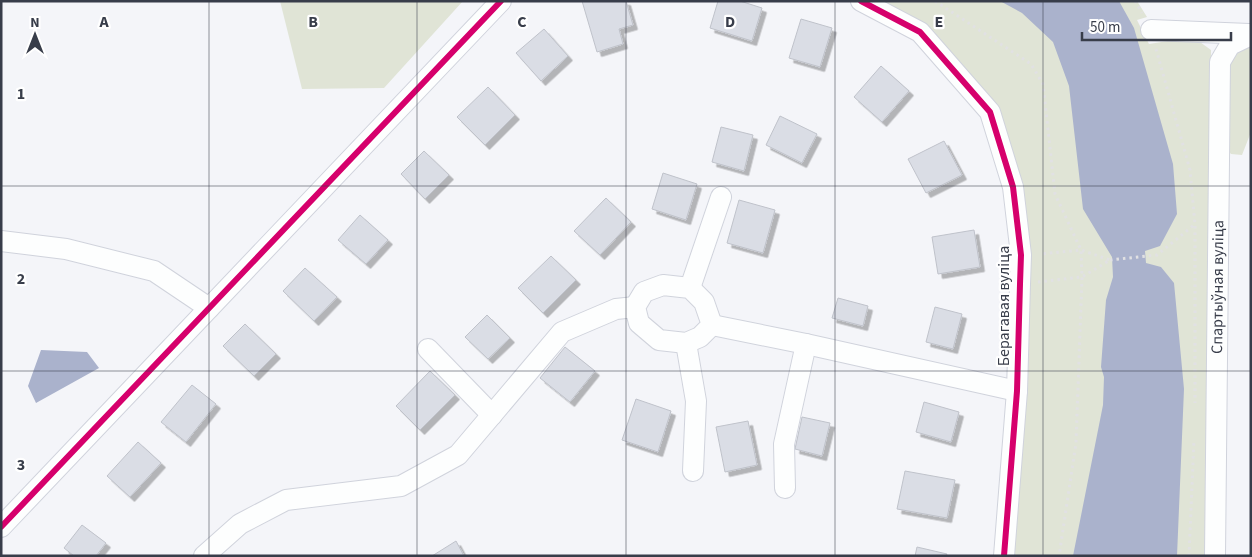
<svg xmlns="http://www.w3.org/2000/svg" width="1252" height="557" font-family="'Source Sans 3',sans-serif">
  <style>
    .green { fill: #e0e4d6 }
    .water { fill: #aab2cc }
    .building { fill: #dadde5; stroke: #bfc2ca; filter: url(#shadow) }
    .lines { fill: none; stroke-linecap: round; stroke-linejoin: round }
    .minor-casing { stroke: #d0d3dc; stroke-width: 22 }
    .path { stroke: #e1e1e3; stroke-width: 3; stroke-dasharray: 2.5 4; stroke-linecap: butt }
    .minor { stroke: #fdfefe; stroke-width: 20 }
    .cycleway-casing { stroke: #fff; stroke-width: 9 }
    .cycleway { stroke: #d6006c; stroke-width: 6 }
    .grid { fill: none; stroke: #383d4a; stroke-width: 1; stroke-opacity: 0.55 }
    .labels { text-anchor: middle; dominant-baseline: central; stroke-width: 4.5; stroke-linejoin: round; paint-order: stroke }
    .street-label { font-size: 16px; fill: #383d4a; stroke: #fff }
    .grid-label { font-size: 16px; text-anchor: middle; font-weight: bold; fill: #383d4a; stroke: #fff; stroke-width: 4.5; stroke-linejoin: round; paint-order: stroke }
  </style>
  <defs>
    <filter id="shadow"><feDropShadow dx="4.5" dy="4.5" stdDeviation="0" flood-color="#0004"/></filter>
  </defs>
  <rect width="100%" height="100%" fill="#f4f5f9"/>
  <path class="green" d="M 280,1 L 463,1 L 384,88 L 302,89 Z
    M 879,1 L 1137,1 L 1147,17 L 1137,20 L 1149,44 L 1193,37 L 1211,50 L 1206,556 L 1013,556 L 1029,255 L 997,109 Z
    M 1251,44 L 1251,132 L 1242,155 L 1231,154 L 1226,148 L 1230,64 L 1238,51 Z"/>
  <path class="water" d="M 1000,1 L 1119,1 L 1134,28 L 1173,164 L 1177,214 L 1160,246 L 1145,251 L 1146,263 L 1161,267 L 1174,283 L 1184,389 L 1177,556 L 1073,556 L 1103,405 L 1104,377 L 1101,367 L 1106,300 L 1113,277 L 1112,257 L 1083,209 L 1069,86 L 1053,42 L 1022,13 Z
    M 41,350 L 87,352 L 99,368 L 36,403 L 28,386 Z"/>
  <path class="building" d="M 582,1 L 626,1 L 633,25 L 619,29 L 623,44 L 597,52 Z
    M 718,1 L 740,1 L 762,8 L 752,41 L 710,28 Z
    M 801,19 L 832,28 L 820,67 L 789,58 Z
    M 544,29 L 568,56 L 541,81 L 516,53 Z
    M 881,66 L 909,91 L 882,122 L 854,97 Z
    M 488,87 L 515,115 L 485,145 L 457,117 Z
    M 780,116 L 817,134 L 802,163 L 766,145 Z
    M 721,127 L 753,135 L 744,171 L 712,162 Z
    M 944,141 L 962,175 L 926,193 L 908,159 Z
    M 424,151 L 449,175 L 425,199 L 401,174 Z
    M 663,173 L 697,184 L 686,220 L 652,209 Z
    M 606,198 L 631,222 L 600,255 L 574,231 Z
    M 739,200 L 775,210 L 763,253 L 727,243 Z
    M 360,215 L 388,240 L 366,264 L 338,240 Z
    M 974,230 L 980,267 L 938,274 L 932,237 Z
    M 551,256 L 576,280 L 543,313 L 518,288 Z
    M 305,268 L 337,297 L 314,321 L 283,291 Z
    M 838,298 L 868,306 L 863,326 L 832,318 Z
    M 935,307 L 962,314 L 953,349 L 926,342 Z
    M 487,315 L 510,338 L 488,359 L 465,337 Z
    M 245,324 L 276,354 L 254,376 L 223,346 Z
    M 565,347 L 595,371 L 570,402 L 540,378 Z
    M 430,371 L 455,395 L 420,430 L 396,406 Z
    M 192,385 L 216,404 L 186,442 L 161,422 Z
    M 636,399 L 671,411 L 658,452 L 622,440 Z
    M 924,402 L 959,412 L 951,442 L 916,432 Z
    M 802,417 L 830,423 L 822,456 L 795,449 Z
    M 748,421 L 757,465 L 725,472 L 716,427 Z
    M 138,442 L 161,463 L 130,497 L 107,476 Z
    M 905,471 L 955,480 L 947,518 L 897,509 Z
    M 82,525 L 106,543 L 96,556 L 74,556 L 64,548 Z
    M 456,541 L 464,556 L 432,556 Z
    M 917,547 L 947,554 L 946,556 L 915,556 Z"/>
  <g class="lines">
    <defs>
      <g id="minor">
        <path d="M 861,1 L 920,32 L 990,112 L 1013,187 L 1021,255 L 1020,284 L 1017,391 L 1004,556"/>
        <path d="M 1151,30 L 1249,34"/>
        <path d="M 1,241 L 66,249 L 154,271 L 209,308"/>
        <path d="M 663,285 L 690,288 L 704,302 L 712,325 L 700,337 L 686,343 L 659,340 L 639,323 L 635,307 L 644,292 Z"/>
        <path d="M 690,288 L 721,197"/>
        <path d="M 712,325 L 806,344 L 1017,391"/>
        <path d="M 686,343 L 696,401 L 693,471"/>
        <path d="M 428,349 L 492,415"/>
        <path d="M 785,488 L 784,444 L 806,344"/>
        <path d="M 1,527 L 501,1"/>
        <path d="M 204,556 L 240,524 L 286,500 L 401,486 L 458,455 L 562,332 L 616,309 L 635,307"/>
        <path id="s1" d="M 1215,556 L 1220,62 L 1230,45 L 1251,35"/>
      </g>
    </defs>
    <use href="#minor" class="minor-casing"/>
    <path class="path" d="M 935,1 L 1031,64 L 1043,84 L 1055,194 L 1081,250 L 1082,277 L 1076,443 L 1059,556
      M 1135,1 L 1142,13
      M 1156,49 L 1190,170 L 1195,225 L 1195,403
      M 1110,260 L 1157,255 L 1194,225
      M 1038,282 L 1082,277 L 1110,260 L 1081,250 L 1040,254
      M 1189,556 L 1194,439"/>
    <use href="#minor" class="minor"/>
    <defs>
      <path id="cycleway" d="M 861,1 L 920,32 L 990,112 L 1013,187 L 1021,255 L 1020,284 L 1017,391 L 1004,556
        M 1,527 L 501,1"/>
    </defs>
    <use href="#cycleway" class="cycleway-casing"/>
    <use href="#cycleway" class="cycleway"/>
  </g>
  <path class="grid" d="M 209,1 L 209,556M 417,1 L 417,556M 626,1 L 626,556M 835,1 L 835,556M 1043,1 L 1043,556M 1,186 L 1251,186M 1,371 L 1251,371"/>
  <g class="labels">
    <g class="street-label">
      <text stroke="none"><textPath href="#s1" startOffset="269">Спартыўная вуліца</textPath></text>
      <text transform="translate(1004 306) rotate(-90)">Берагавая вуліца</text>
    </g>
  </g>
  <g class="grid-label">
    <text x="104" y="27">A</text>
    <text x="313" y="27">B</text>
    <text x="522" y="27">C</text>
    <text x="730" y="27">D</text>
    <text x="939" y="27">E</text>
    <text x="21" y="99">1</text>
    <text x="21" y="284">2</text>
    <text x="21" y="470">3</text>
  </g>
  <rect width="1252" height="557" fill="none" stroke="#383d4a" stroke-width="5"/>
  <g transform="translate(35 35)" stroke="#ffffff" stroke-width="4" paint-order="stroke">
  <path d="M0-4L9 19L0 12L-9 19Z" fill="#383d4a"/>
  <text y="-8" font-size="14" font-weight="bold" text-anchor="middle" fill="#383d4a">N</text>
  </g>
  <path d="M1082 32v8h149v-8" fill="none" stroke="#383d4a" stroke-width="2.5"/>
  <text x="1090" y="32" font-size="15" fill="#383d4a" stroke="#ffffff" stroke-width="4" paint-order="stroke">50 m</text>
</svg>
